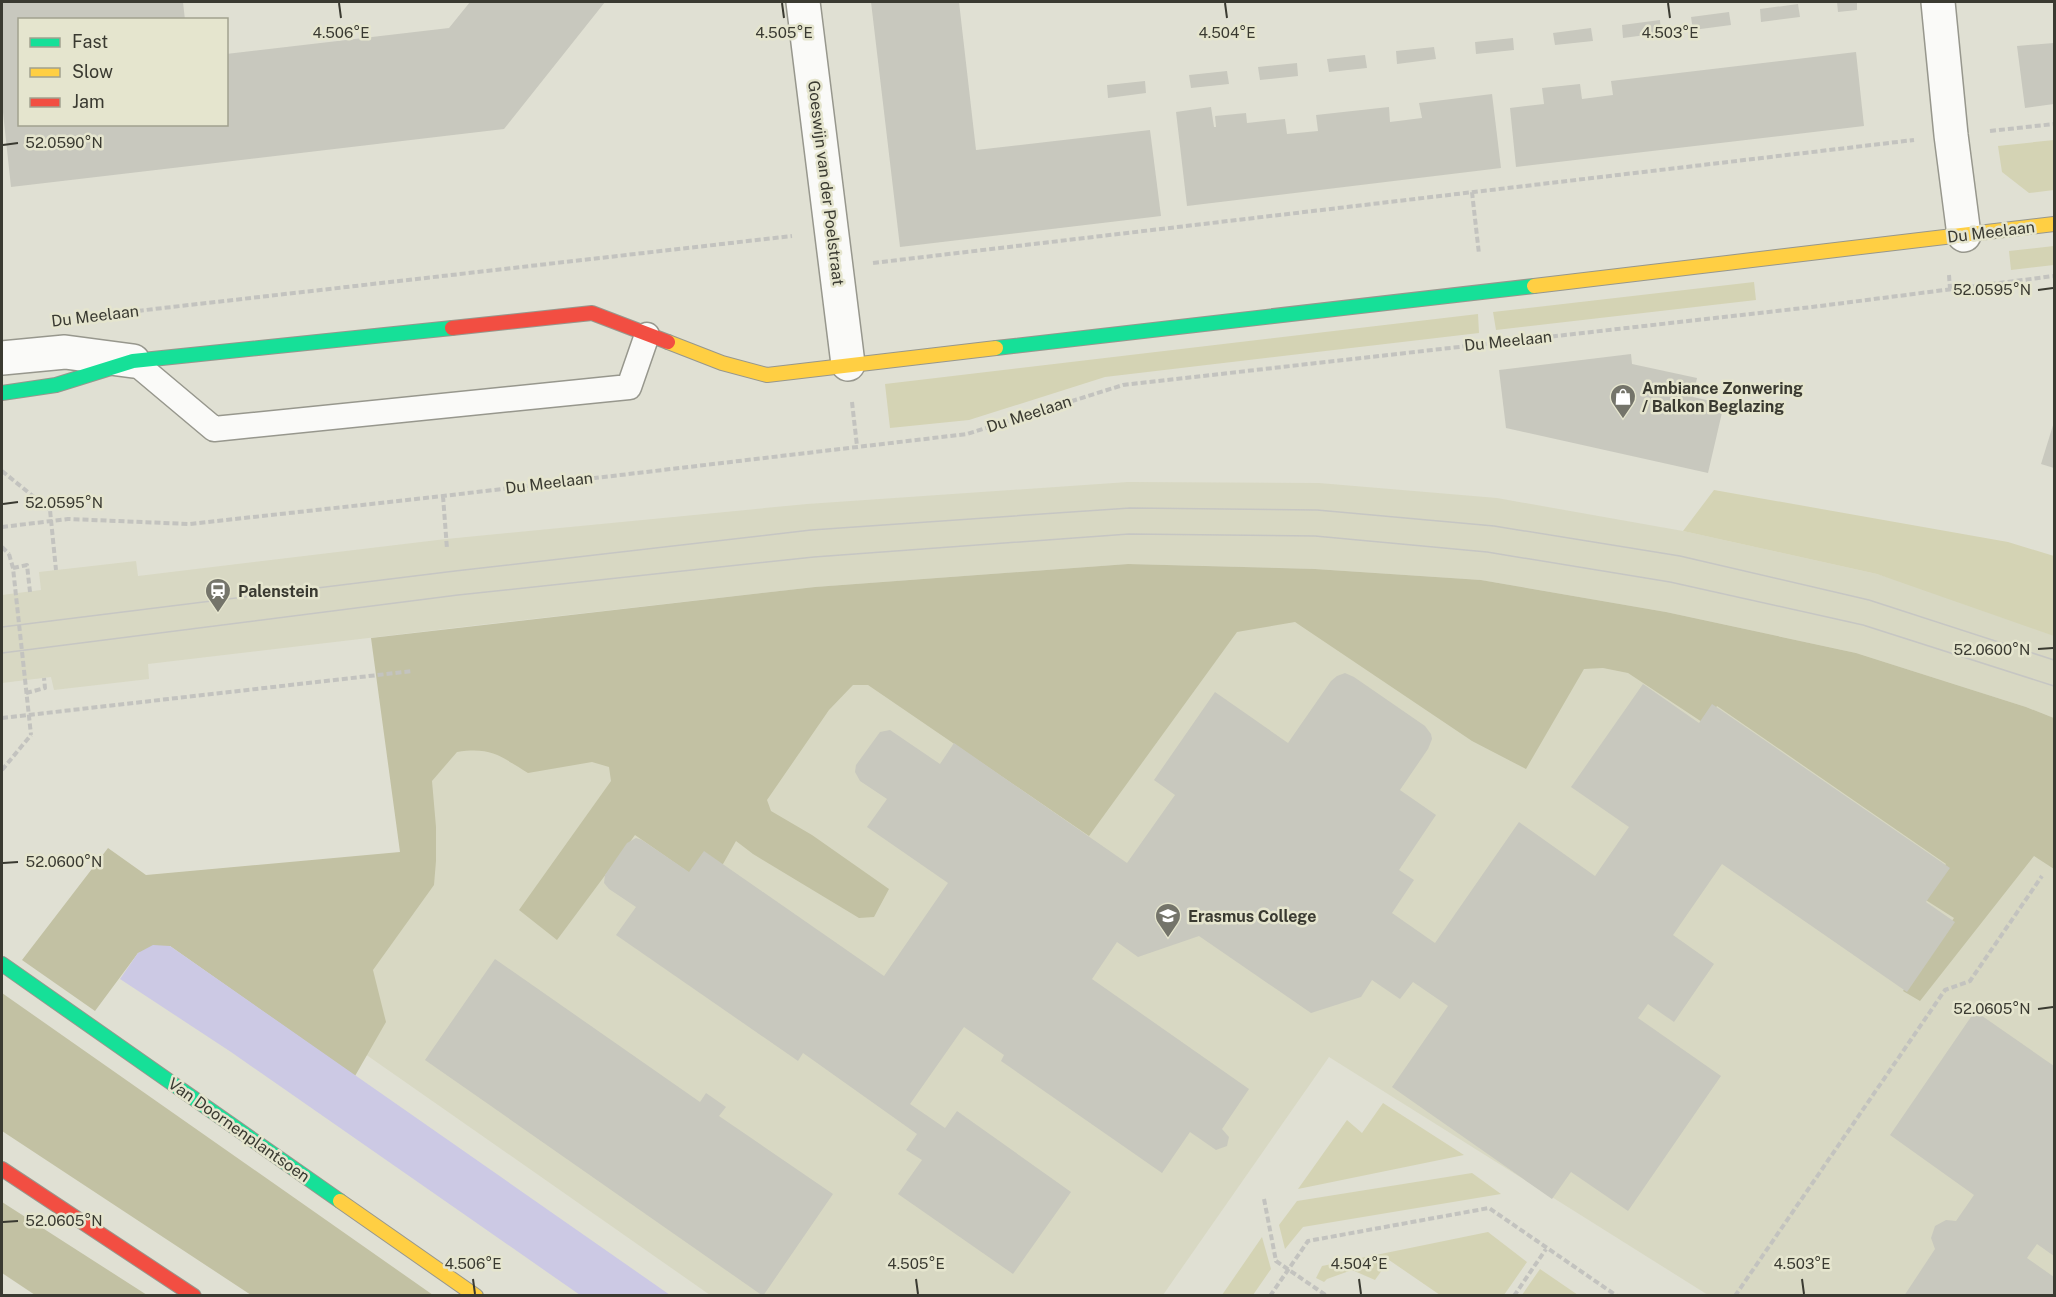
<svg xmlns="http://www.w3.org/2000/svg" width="2056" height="1297" font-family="'Public Sans',sans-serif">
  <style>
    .built { fill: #d8d8c3 }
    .green { fill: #d4d3b4 }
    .forest { fill: #c2c1a3 }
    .water { fill: #ccc9e4 }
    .building { fill: #c8c8be }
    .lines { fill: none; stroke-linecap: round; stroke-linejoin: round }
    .lane-casing { stroke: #97978d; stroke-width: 27 }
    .street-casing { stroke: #97978d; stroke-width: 36 }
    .fast-casing { stroke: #97978d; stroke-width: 16 }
    .slow-casing { stroke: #97978d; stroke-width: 16 }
    .jam-casing { stroke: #97978d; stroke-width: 16 }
    .path { stroke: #c3c3bf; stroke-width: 4; stroke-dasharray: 6 3; stroke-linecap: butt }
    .lane { stroke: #fafaf8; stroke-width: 24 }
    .street { stroke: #fafaf8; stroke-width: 33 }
    .fast { stroke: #16e098; stroke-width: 14 }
    .slow { stroke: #ffcf43; stroke-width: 14 }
    .jam { stroke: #f24e42; stroke-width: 14 }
    .tram { stroke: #c6c6c3; stroke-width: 1.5 }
    .path-bridge { stroke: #c3c3bf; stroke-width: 4; stroke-dasharray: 6 3; stroke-linecap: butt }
    .ticks { fill: none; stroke: #3a3a31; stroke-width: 2 }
    .labels { text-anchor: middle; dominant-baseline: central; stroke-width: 5; stroke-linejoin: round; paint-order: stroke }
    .street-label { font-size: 16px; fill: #3a3a31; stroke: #e5e5ce }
    .poi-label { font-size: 16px; font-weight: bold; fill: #3a3a31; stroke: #e5e5ce; text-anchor: start }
    .ticks-label { font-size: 15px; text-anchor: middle; fill: #3a3a31; stroke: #e5e5ce; stroke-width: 5; stroke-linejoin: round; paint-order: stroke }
  </style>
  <rect width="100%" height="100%" fill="#e0e0d3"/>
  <path class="built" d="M 1128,482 L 1319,483 L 1497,498 L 1683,531 L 1877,574 L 2054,629 L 2054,718 L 2026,707 L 1856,653 L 1666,612 L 1481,580 L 1315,569 L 1128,564 L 815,587 L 462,627 L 148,664 L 149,679 L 54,690 L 51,677 L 2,683 L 2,595 L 41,590 L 39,572 L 136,561 L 138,576 L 446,539 L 807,504 Z
    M 1229,581 L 2054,758 L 2054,1295 L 1708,1295 L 1329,1057 L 1163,1295 L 710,1295 L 315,1019 L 420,858 L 438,657 Z"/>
  <path class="green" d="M 2054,140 L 2054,190 L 2029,193 L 2002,172 L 1998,146 Z
    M 2054,246 L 2054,265 L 2011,270 L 2009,251 Z
    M 1754,282 L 1756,300 L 1496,330 L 1493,312 Z
    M 1478,314 L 1479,333 L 1105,377 L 969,420 L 890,428 L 885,384 Z
    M 1714,490 L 2008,542 L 2054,556 L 2054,636 L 1877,574 L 1683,531 Z
    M 1383,1103 L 1464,1155 L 1298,1189 L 1347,1120 L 1362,1133 Z
    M 1472,1173 L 1501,1194 L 1303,1227 L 1285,1249 L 1279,1225 L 1297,1201 Z
    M 1488,1232 L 1527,1262 L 1504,1295 L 1440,1295 L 1389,1260 L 1375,1280 L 1352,1270 L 1327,1279 L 1324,1282 L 1316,1278 L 1322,1266 Z
    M 1262,1237 L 1271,1269 L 1253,1295 L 1222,1295 Z
    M 1540,1269 L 1578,1295 L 1522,1295 Z"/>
  <path class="forest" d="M 1128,564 L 1315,569 L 1481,580 L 1666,612 L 1856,653 L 2026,707 L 2054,718 L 2054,869 L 2034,856 L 1920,1001 L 1903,991 L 1954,918 L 1921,897 L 1946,864 L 1717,706 L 1705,724 L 1628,673 L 1603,668 L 1584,669 L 1526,769 L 1472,741 L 1295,622 L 1237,632 L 1089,836 L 868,685 L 853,685 L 829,710 L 767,800 L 771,811 L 812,835 L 889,889 L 874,917 L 859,918 L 753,854 L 736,841 L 723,864 L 691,874 L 635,835 L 557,940 L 519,910 L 611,781 L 609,767 L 592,762 L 528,773 C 500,756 492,747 457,752 L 432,781 L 436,827 L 436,861 L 434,885 L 373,970 L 386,1022 L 355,1076 L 170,946 L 138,953 L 95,1011 L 22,960 L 108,848 L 146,875 L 400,852 L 371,638 L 815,587 Z
    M 2,993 L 433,1295 L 251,1295 L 2,1131 Z
    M 2,1202 L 147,1295 L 35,1295 L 2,1273 Z"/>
  <path class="water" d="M 153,945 L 170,946 L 670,1295 L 580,1295 L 231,1052 L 120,979 L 138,953 Z"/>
  <path class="building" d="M 2,2 L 183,2 L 185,20 L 20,20 L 20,124 L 226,124 L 226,54 L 449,28 L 470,2 L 605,2 L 504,129 L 11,187 L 2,103 Z
    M 871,2 L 959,2 L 976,150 L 1150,130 L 1161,216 L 900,247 Z
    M 1837,2 L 1857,2 L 1857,10 L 1838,12 Z
    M 1798,4 L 1800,17 L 1761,22 L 1760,9 Z
    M 1729,12 L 1731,25 L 1693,30 L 1691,17 Z
    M 1660,20 L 1661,33 L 1623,38 L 1622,25 Z
    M 1591,28 L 1593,41 L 1555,45 L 1553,33 Z
    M 1513,38 L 1514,50 L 1476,54 L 1475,42 Z
    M 2054,43 L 2054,104 L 2025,108 L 2017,46 Z
    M 1434,47 L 1436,59 L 1397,64 L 1396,51 Z
    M 1856,52 L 1864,126 L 1516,167 L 1510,108 L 1544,104 L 1542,88 L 1580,84 L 1582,99 L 1613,95 L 1611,81 Z
    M 1365,55 L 1367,68 L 1329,72 L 1327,59 Z
    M 1297,63 L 1298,76 L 1260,80 L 1258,67 Z
    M 1227,71 L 1229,84 L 1191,88 L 1189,75 Z
    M 1145,81 L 1146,93 L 1108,98 L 1107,85 Z
    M 1492,94 L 1501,168 L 1187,206 L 1176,112 L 1211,107 L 1214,127 L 1216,127 L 1215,116 L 1246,113 L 1247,123 L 1285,119 L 1287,134 L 1318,131 L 1316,115 L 1389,107 L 1390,122 L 1422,118 L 1419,103 Z
    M 1631,354 L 1632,364 L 1697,378 L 1693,397 L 1724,404 L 1708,473 L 1506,428 L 1499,370 Z
    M 2054,422 L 2054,468 L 2041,464 Z
    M 1345,673 L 1354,677 L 1425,726 L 1431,734 L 1432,739 L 1428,749 L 1400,790 L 1436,815 L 1399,870 L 1414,880 L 1392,913 L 1435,943 L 1519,822 L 1595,876 L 1629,827 L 1571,787 L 1643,684 L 1699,723 L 1712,704 L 1950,868 L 1926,902 L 1955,922 L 1907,992 L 1722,864 L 1673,935 L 1714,964 L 1674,1022 L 1648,1004 L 1638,1018 L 1721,1076 L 1628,1211 L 1571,1172 L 1552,1199 L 1392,1087 L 1448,1006 L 1413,982 L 1400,999 L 1372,980 L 1361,997 L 1311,1013 L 1199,936 L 1138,957 L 1117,942 L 1092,979 L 1249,1089 L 1222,1129 L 1229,1137 L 1227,1146 L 1216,1150 L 1190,1132 L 1162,1173 L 1001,1061 L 1004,1055 L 964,1027 L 910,1104 L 945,1128 L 957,1111 L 1071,1192 L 1013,1274 L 898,1194 L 922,1160 L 906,1150 L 917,1134 L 803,1053 L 798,1061 L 616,935 L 636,907 L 609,889 L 604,883 L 605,875 L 627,843 L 636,838 L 642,840 L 689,872 L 704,851 L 884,976 L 948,883 L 867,827 L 887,799 L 860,781 L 855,772 L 856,765 L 880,732 L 890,730 L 940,764 L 954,743 L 1127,863 L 1175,795 L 1154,780 L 1215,692 L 1288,743 L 1331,681 L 1337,676 Z
    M 495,959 L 700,1102 L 706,1093 L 726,1107 L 719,1116 L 833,1194 L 763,1296 L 425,1060 Z
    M 1975,1011 L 2054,1066 L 2054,1256 L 2037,1244 L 2027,1258 L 2054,1277 L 2054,1296 L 1904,1296 L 1935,1249 L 1931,1238 L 1935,1226 L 1946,1220 L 1956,1221 L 1974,1195 L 1890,1135 Z"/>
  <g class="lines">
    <defs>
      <path id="lane" d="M 133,361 L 214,429 L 629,387 L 647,335"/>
      <path id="street" d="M 803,2 L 848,364
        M 1938,2 L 1951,135 L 1964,235
        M 2,358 L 65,352 L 133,361"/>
      <path id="fast" d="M 996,348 L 1534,286
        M 2,393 L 56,385 L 133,361 L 452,328
        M 2,964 L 340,1201"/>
      <path id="slow" d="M 1534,286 L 2054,224
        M 668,342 L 722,363 L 767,375 L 996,348
        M 340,1201 L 476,1296"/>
      <path id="jam" d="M 452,328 L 592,313 L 668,342
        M 2,1169 L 194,1296"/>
    </defs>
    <use href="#lane" class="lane-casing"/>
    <use href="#street" class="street-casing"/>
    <use href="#fast" class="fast-casing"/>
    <use href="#slow" class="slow-casing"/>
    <use href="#jam" class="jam-casing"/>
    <path class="path" d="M 1990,131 L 2054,124
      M 1472,192 L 1479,254
      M 873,263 L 1914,140
      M 1949,275 L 1950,289
      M 102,315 L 792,236
      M 852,402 L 857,446
      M 2,471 L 50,510 L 56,570
      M 443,496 L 447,549
      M 2,527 L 68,519 L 190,524 L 443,496 L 967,434 L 1123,385 L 1812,307 L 2054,276
      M 2,547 L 9,554
      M 13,568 L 27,565 L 30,592
      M 26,693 L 45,688 L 44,678
      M 2,718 L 413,671
      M 2,770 L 31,735
      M 1264,1199 L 1276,1261 L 1327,1296
      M 1270,1296 L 1308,1241 L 1489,1208 L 1617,1296
      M 1514,1296 L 1546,1249
      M 1735,1296 L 1945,990 L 1970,981 L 2042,876"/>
    <use href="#lane" class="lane"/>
    <use href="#street" class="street"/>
    <use href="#fast" class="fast"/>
    <use href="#slow" class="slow"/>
    <use href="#jam" class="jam"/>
    <path class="tram" d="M 2,627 L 455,571 L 811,530 L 1130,508 L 1317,510 L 1494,526 L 1680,556 L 1869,600 L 2054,660
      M 2,653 L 458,595 L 814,557 L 1129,534 L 1315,536 L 1487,552 L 1670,582 L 1863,625 L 2054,686"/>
    <path class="path-bridge" d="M 9,554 L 13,568 L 31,735"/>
  </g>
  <path class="ticks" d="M 339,3 L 341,18M 782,3 L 784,18M 1225,3 L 1227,18M 1668,3 L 1670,18M 3,145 L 18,143M 2038,290 L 2053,288M 3,504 L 18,502M 2038,649 L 2053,648M 3,863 L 18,862M 2038,1009 L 2053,1007M 3,1222 L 18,1221M 473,1279 L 475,1294M 916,1279 L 918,1294M 1359,1279 L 1361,1294M 1802,1279 L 1804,1294"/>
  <defs>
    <symbol id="shop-pin" viewBox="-11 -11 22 30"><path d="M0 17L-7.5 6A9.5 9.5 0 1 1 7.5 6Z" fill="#74746a" stroke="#e5e5ce"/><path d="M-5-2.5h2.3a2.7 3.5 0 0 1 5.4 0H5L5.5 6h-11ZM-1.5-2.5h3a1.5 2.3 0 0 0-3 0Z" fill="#fff"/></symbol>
    <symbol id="station-pin" viewBox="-11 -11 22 30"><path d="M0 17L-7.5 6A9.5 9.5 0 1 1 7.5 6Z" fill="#74746a" stroke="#e5e5ce"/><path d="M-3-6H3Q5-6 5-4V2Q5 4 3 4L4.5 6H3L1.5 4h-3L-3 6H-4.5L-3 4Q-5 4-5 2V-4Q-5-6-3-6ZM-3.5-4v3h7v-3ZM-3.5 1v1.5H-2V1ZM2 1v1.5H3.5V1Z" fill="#fff"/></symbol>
    <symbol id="school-pin" viewBox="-11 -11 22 30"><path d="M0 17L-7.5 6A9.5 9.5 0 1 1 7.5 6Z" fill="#74746a" stroke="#e5e5ce"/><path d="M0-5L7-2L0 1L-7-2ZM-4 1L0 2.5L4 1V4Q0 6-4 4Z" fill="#fff"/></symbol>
  </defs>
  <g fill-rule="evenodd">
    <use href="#shop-pin" x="1608" y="382" width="30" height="40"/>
    <use href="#station-pin" x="203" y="576" width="30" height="40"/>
    <use href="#school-pin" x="1153" y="901" width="30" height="40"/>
  </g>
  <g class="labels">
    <g class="street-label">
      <text transform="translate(826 183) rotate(83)">Goeswijn van der Poelstraat</text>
      <text transform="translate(1991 232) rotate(-7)">Du Meelaan</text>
      <text transform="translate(95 316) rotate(-7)">Du Meelaan</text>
      <text transform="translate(1508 341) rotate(-6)">Du Meelaan</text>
      <text transform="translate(1029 414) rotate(-18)">Du Meelaan</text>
      <text transform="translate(549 483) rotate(-7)">Du Meelaan</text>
      <text transform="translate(239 1130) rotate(35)">Van Doornenplantsoen</text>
    </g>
    <g class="poi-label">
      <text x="1642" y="388">Ambiance Zonwering<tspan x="1642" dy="18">/ Balkon Beglazing</tspan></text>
      <text x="238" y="591">Palenstein</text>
      <text x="1188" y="916">Erasmus College</text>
    </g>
  </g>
  <g class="ticks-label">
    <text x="341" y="38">4.506°E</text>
    <text x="784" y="38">4.505°E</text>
    <text x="1227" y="38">4.504°E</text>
    <text x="1670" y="38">4.503°E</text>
    <text x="64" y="148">52.0590°N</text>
    <text x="1992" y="295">52.0595°N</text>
    <text x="64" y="508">52.0595°N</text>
    <text x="1992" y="655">52.0600°N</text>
    <text x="64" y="867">52.0600°N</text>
    <text x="1992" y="1014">52.0605°N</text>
    <text x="64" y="1226">52.0605°N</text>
    <text x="473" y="1269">4.506°E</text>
    <text x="916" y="1269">4.505°E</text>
    <text x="1359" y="1269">4.504°E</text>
    <text x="1802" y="1269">4.503°E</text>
  </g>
  <rect width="2056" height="1297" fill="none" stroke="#3a3a31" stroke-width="6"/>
  <rect x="18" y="18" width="210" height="108" fill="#e5e5ce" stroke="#a1a18f" stroke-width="1.5"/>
  <rect x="30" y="38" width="30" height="9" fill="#16e098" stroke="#a1a18f" stroke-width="1.5"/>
  <text x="72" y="48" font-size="18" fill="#3a3a31">Fast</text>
  <rect x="30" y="68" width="30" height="9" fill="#ffcf43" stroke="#a1a18f" stroke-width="1.5"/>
  <text x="72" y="78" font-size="18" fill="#3a3a31">Slow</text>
  <rect x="30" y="98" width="30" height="9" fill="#f24e42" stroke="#a1a18f" stroke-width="1.5"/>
  <text x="72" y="108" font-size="18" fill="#3a3a31">Jam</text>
</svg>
